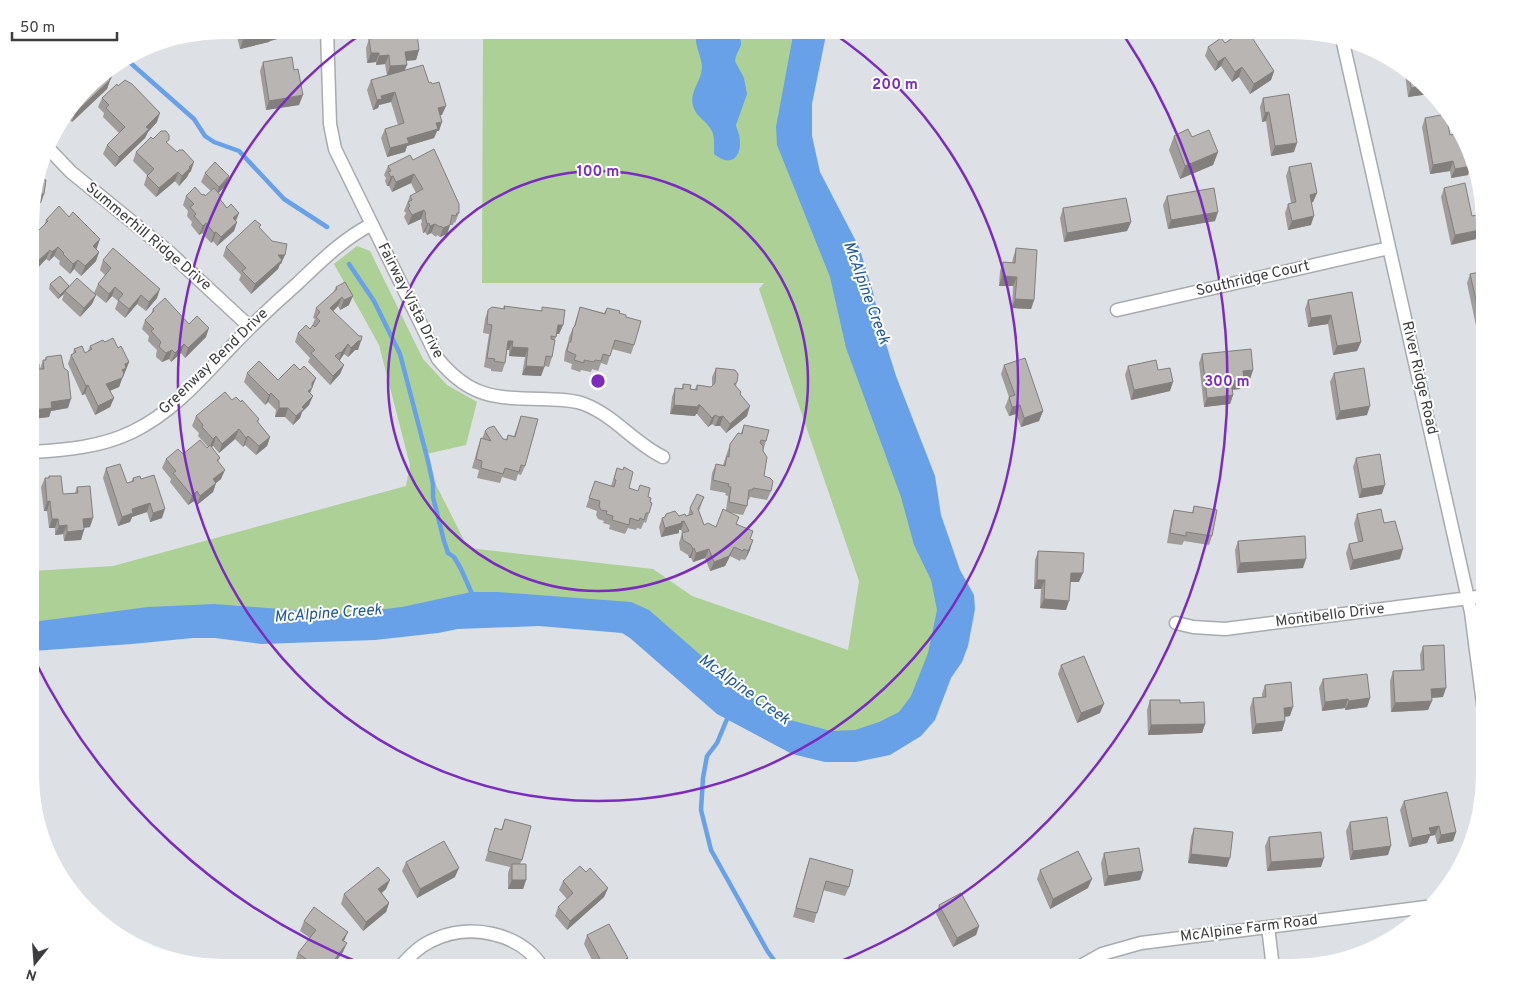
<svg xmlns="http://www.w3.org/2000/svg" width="1515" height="998" font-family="Overpass,sans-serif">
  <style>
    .green { fill: #acd095 }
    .water { fill: #68a1e7 }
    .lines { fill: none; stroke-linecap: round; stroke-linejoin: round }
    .stream { stroke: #68a1e7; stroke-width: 4.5 }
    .street-casing { stroke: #a8abae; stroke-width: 15 }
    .street { stroke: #fff; stroke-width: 12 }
    .wall { fill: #9f9c99 }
    .shaded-wall { fill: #827f7d }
    .building { fill: #b9b5b2; stroke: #827f7d }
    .ring { fill: none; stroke: #7b2cbf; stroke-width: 2.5 }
    .labels { text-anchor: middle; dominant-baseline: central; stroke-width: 4; stroke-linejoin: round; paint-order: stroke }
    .street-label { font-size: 15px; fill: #3c3d3e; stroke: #fff }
    .water-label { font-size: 16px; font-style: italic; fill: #205898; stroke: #fff }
    .centre { fill: #7b2cbf; stroke: #fff; stroke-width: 2.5 }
    .ring-label { font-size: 15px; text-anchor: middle; font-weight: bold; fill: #7b2cbf; stroke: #fff; stroke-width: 4; stroke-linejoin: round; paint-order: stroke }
  </style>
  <rect width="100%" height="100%" fill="#dde0e4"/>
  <path class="green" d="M 483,30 L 815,30 L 795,98 L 959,602 L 931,682 L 880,733 L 779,738 L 611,605 L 32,644 L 32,571 L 113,566 L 406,486 L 410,465 L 379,345 L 334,264 L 357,246 L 370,251 L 423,359 L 447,385 L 477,402 L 466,445 L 426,454 L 432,477 L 468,548 L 653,569 L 692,596 L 848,650 L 859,581 L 759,289 L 764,283 L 482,283 Z"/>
  <path class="water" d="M 697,30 L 740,30 L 741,45 L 736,56 L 735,61 L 744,78 L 747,94 L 736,125 C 737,130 740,135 740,141 C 741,159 729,167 714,154 C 714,147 715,138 712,131 C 707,121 696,117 693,106 C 689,92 701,82 702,68 C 702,54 693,47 697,30 Z
    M 794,30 L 827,30 L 812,104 L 812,136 L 820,172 L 859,247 L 873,292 L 882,331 L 896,376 L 935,476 L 941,515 L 960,570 L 974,595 L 975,609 L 968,646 L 962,662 L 951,678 L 935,720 L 921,736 L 890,755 L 856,762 L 825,762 L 792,754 L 717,714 L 630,638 L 622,633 L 539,626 L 458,629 L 438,633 L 375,640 L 261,644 L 215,638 L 193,638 L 132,644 L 32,651 L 32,622 L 148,607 L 214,604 L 345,614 L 402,607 L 471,592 L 498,592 L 631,602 L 649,610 L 744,693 L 790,720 L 831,731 L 855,730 L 879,722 L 899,712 L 911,696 L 928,653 L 937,610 L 931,580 L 914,545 L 901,497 L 846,348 L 830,277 L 777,145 L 776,127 Z"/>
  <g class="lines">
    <path class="stream" d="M 126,59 L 194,119 L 205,136 L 214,142 L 239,151 L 284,199 L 327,227
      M 349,264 L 374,301 L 400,354 L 428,461 L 433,484 L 433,497 L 444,541 L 448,553 L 454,557 L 461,569 L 473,596
      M 731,716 L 727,719 L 717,743 L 707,756 L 703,778 L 701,810 L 711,850 L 768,952 L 780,968"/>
    <defs>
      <path id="street" d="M 327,30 L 330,124 L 335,149 L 438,359 C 470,398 495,398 543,399 C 557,400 571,399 584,404 C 615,416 634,443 663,457
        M 1342,38 L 1471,612 L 1485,719
        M 47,147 L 71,172 L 169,252 L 250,327
        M 1117,310 L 1389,248
        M 32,452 C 66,450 101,447 132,432 C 172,413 202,378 232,346 C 253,324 275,303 298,283 C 321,261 343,239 372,224
        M 1176,623 L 1193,627 L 1225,629 L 1485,596
        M 1268,927 L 1273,968
        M 399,968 C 409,957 418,947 431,941 C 468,922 520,932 543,968
        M 1077,968 L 1102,954 L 1141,943 L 1426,907"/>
    </defs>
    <use href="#street" class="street-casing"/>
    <use href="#street" class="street"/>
  </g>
  <path class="wall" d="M 239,30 L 280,30 L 277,39 L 270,41 L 269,42 L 240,49 L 237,37 Z
    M 373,30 L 414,30 L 419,50 L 416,60 L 406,61 L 405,70 L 429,83 L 442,115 L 440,115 L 439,131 L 437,131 L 434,138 L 407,146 L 405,152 L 387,157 L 381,138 L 385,129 L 398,125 L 391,102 L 379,105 L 378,108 L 373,110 L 367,90 L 371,80 L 387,76 L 385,64 L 376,65 L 376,62 L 367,63 L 366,48 L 369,39 L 374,38 Z
    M 1225,43 L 1274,71 L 1271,80 L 1250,94 L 1239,77 L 1232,82 L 1221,66 L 1215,71 L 1205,56 L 1208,47 Z
    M 263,62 L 299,105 L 266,110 L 260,71 Z
    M 1404,67 L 1429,94 L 1408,97 Z
    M 114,70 L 107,89 L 72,122 L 66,116 L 95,78 Z
    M 102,98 L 157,122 L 148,132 L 145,138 L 115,167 L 103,154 L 107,145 L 119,133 L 103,117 L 104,113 L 98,107 Z
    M 1263,98 L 1294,152 L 1271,156 L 1266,121 L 1262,122 L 1260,107 Z
    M 1425,118 L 1450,135 L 1460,145 L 1468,175 L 1451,178 L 1450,171 L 1430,174 L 1422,127 Z
    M 1174,136 L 1192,137 L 1218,152 L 1213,165 L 1180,179 L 1169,150 Z
    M 153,139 L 168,144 L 191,171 L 189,173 L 187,177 L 179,186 L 175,181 L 156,197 L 144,185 L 147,175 L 133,161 L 136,152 Z
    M 413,160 L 459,213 L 455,223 L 454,222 L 453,225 L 450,225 L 447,234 L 440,237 L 437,235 L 436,237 L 431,233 L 427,235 L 425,232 L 423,233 L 421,224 L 422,221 L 421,219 L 408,225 L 404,217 L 406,213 L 404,211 L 410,196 L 416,193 L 411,183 L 392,192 L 389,186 L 387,186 L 385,181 L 386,178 L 384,175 L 388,166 Z
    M 1289,167 L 1317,193 L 1313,202 L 1311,203 L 1311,225 L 1288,230 L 1285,213 L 1288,204 L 1291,203 L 1286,176 Z
    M 205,173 L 229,176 L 226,185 L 218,193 L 221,196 L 220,200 L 227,208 L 239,213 L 236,221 L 237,222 L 234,231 L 217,246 L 213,241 L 211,243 L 202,233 L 199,235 L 191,225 L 192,222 L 187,216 L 188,211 L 183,205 L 186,196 L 205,196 L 211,191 L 201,182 Z
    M 1444,188 L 1472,216 L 1451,245 L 1441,197 Z
    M 1167,196 L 1215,221 L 1168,229 L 1163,205 Z
    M 1063,208 L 1131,222 L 1127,231 L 1064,242 L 1060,218 Z
    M 46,220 L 97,248 L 96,249 L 99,252 L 96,261 L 81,276 L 74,269 L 70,274 L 59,264 L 60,261 L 54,256 L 49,261 L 46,259 L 34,272 L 32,269 L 32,240 L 37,235 L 38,231 L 44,226 Z
    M 260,228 L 281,264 L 280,264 L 278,269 L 251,294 L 239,280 L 241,275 L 223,256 L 226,247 Z
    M 1016,248 L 1034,300 L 1031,309 L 1012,308 L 1013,286 L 999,286 L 1000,271 L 1003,262 L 1012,263 L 1013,258 Z
    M 103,260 L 157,298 L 146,311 L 137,304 L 125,318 L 115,309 L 118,301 L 112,296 L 106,303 L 94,293 L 98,284 L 105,275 L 100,270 Z
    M 1485,271 L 1485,324 L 1476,326 L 1467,283 L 1470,274 Z
    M 50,284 L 69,286 L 96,295 L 92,304 L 80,317 L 62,300 L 64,294 L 58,299 L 49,289 Z
    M 336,287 L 349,305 L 340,310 L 338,306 L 333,311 L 358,350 L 355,350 L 348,357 L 344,354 L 339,360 L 344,365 L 340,374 L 330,385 L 308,362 L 310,358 L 295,342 L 298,333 L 310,329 L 312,326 L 315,319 L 313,318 L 316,308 L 333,293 Z
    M 1352,292 L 1361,342 L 1357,351 L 1333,355 L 1328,324 L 1308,327 L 1305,309 L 1308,300 Z
    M 504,306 L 563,325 L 559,334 L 557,334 L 554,342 L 552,357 L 549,367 L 545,366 L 541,376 L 522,375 L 525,357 L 509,356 L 509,350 L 507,350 L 505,363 L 502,372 L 491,371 L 491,369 L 484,367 L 489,334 L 483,333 L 485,319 L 488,310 L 503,309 Z
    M 580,307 L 604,313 L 607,308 L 619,313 L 626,317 L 634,345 L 631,354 L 612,349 L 607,365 L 601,363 L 598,371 L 592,369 L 591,372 L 581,370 L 580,372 L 571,369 L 572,364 L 564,361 L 565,352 L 568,343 L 569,337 L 573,328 L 574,326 Z
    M 153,309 L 189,324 L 206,337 L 185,358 L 181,353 L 171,362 L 169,359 L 162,362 L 156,357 L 156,355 L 157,350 L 148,341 L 149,336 L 142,329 L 145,320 L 151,314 Z
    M 105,342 L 118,348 L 129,362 L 119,387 L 110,391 L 114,398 L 110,407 L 95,415 L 85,394 L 82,395 L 68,364 L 71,355 L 73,354 L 74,349 L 85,353 L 88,351 L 90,346 Z
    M 1485,349 L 1485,398 L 1478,359 L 1481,350 Z
    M 1202,354 L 1253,370 L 1250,379 L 1243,380 L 1240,389 L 1232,390 L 1233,395 L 1230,404 L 1204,407 L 1199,363 Z
    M 46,357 L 68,408 L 51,411 L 49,417 L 32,419 L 32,365 L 40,369 L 43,360 L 45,360 Z
    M 1004,365 L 1043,411 L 1039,421 L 1021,427 L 1016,414 L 1009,416 L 1005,407 L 1009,397 L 1001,374 Z
    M 1128,366 L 1158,370 L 1170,391 L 1131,400 L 1125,375 Z
    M 716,368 L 737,382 L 736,386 L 740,395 L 747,416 L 726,433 L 720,426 L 715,426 L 712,424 L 708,427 L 697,414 L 696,414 L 695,416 L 670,414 L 672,397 L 675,388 L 682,388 L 683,384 L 690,389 L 695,389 L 697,385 L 711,387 L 712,386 L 712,377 Z
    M 300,370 L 316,378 L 310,393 L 309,405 L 302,412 L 300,418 L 293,425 L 285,417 L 275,417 L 276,410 L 268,402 L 265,405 L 244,382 L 247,373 L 278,380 Z
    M 1334,373 L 1367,415 L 1336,420 L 1330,382 Z
    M 232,400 L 241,402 L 259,419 L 258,423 L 270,437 L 267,446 L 256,455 L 245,445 L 243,447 L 235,439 L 219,453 L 213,446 L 211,447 L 220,458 L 218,462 L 221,479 L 216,483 L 213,492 L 197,505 L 194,501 L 188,505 L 170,482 L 171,479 L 162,468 L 166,459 L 207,448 L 208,447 L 198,436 L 199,433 L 192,426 L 196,416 Z
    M 521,416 L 525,466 L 521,475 L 518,474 L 516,481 L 502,477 L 500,483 L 477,478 L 479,470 L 472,468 L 478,447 L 481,438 L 482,439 L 485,431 L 506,440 L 508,435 L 514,436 Z
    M 744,425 L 766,441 L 763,451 L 764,476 L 771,491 L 767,500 L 750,497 L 749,500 L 748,499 L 747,506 L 743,515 L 731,513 L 737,524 L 750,539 L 750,550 L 745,560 L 741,559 L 740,561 L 730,556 L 725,566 L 710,571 L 705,558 L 693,562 L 691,558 L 689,558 L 688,555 L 680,550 L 679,543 L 682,533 L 681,530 L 679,530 L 679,533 L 661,537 L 659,527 L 662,518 L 688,516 L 690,508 L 704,497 L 699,511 L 704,525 L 716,527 L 726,510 L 728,496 L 725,495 L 726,493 L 710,490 L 712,473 L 716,464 L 723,465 L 730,444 L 741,433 Z
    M 1356,458 L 1382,494 L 1359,498 L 1353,467 Z
    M 106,468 L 127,483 L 131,482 L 133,478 L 141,479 L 162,518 L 150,522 L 147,512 L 132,517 L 130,522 L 118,526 L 103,478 Z
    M 617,468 L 629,488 L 648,497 L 650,502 L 652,503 L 646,523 L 644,522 L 641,529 L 637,528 L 636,530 L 628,528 L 625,534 L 609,529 L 610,525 L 603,523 L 604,521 L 598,519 L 596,515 L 597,511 L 586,507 L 595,481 L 611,486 Z
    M 49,476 L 63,494 L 75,493 L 77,487 L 90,527 L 84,528 L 81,540 L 64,541 L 63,534 L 55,535 L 55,528 L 49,528 L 47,511 L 44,511 L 41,487 L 45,478 L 48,478 Z
    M 1194,506 L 1212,536 L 1209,545 L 1184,541 L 1182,545 L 1167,543 L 1171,519 L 1174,510 L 1192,513 Z
    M 1357,514 L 1384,523 L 1400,559 L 1350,570 L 1346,553 L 1349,544 L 1358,542 L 1354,524 Z
    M 1238,541 L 1303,568 L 1237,573 L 1235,550 Z
    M 1038,551 L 1079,582 L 1070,582 L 1066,610 L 1040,608 L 1041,589 L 1034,589 L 1035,560 Z
    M 1423,646 L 1443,697 L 1432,698 L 1428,710 L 1391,712 L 1390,681 L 1393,671 L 1421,670 L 1420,655 Z
    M 1061,665 L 1100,713 L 1077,723 L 1058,674 Z
    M 1323,679 L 1370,698 L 1367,707 L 1345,710 L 1345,708 L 1322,711 L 1319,688 Z
    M 1265,685 L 1290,716 L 1285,717 L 1285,721 L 1282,731 L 1252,734 L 1250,708 L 1253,698 L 1262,698 L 1262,694 Z
    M 1150,700 L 1180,703 L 1205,724 L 1202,733 L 1148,735 L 1147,710 Z
    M 1404,801 L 1456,832 L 1453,841 L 1437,844 L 1435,835 L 1430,836 L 1427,843 L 1409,847 L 1400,810 Z
    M 505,819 L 522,860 L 520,864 L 526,880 L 523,889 L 508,889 L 508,873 L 510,867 L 485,861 L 495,828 L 501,830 Z
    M 1350,822 L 1388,855 L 1350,860 L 1346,831 Z
    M 1194,828 L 1227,867 L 1188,863 L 1191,837 Z
    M 1269,837 L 1321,867 L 1267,871 L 1265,846 Z
    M 1104,853 L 1143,871 L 1140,880 L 1104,886 L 1101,863 Z
    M 810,858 L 849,887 L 845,896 L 823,890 L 814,923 L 793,917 L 807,867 Z
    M 406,862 L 455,877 L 417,898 L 402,871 Z
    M 1040,870 L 1088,888 L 1050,909 L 1037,879 Z
    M 586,872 L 608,888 L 604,897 L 567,930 L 555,916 L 558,907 L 567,899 L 559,890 L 563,881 Z
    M 386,889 L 382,893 L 389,903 L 386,912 L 363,931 L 341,904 L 344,894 Z
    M 939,905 L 979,926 L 976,935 L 953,947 L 936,914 Z
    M 304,921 L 344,941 L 343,952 L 331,968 L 303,968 L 295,962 L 298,953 L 310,938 L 300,931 Z
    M 587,935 L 628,958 L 624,967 L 623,968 L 596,968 L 584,944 Z"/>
  <path class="shaded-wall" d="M 278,30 L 280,30 L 277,39 L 270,41 L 269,42 L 240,49 L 243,40 Z
    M 419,50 L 416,60 L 402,61 L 405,52 Z
    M 371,53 L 379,53 L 376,62 L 367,63 Z
    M 389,55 L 385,64 L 376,65 L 379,56 Z
    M 1225,57 L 1221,66 L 1215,71 L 1218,62 Z
    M 407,65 L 403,74 L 387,76 L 390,66 Z
    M 1242,67 L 1239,77 L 1232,82 L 1235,72 Z
    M 114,70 L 111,79 L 103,85 L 107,76 Z
    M 1274,71 L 1271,80 L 1250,94 L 1254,84 Z
    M 110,80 L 107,89 L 72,122 L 75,113 Z
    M 1422,86 L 1429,94 L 1408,97 L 1411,88 Z
    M 395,92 L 391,102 L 379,105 L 378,108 L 373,110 L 377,100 L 381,96 Z
    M 303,95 L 299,105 L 266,110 L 269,101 Z
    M 446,106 L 442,115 L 434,117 L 438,108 Z
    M 1269,112 L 1266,121 L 1262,122 L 1265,113 Z
    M 160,113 L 157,122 L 148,132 L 145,138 L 115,167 L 119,157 L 146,127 Z
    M 442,122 L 439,131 L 437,131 L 434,138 L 407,146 L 405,152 L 387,157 L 390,148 L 436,123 Z
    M 1297,143 L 1294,152 L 1271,156 L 1275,146 Z
    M 1218,152 L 1213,165 L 1180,179 L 1185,166 Z
    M 1453,161 L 1450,171 L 1430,174 L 1433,165 Z
    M 194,162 L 191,171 L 189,173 L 187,177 L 179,186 L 182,176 Z
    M 1471,166 L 1468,175 L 1451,178 L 1455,169 Z
    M 178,172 L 175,181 L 156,197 L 159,188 Z
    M 414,174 L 411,183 L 392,192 L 396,182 Z
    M 229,176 L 226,185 L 216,196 L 219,187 Z
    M 393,176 L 389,186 L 387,186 L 391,177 Z
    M 1317,193 L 1313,202 L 1306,204 L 1310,195 Z
    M 34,194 L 44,194 L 41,203 L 32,203 L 32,200 Z
    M 424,210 L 421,219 L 408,225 L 412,215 Z
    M 1218,212 L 1215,221 L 1168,229 L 1171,220 Z
    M 239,213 L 235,222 L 233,218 Z
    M 1314,216 L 1311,225 L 1288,230 L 1292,221 Z
    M 237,222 L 234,231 L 217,246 L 221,237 Z
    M 1131,222 L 1127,231 L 1064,242 L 1067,233 Z
    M 206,223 L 202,233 L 199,235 L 203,226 Z
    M 429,223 L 425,232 L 423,233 L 427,224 Z
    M 435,224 L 431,233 L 427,235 L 430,226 Z
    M 450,225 L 447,234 L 440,237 L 443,228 Z
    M 1485,229 L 1485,237 L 1451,245 L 1455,235 Z
    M 216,232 L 213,241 L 211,243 L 214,233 Z
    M 100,239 L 97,248 L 90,255 L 93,246 Z
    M 58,247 L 54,256 L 49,261 L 52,252 Z
    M 50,250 L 46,259 L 34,272 L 37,262 Z
    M 99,252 L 96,261 L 81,276 L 85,266 Z
    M 278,255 L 285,255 L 281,264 L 280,264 L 278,269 L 251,294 L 255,284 Z
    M 78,260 L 74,269 L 70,274 L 73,264 Z
    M 1002,276 L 1017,277 L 1013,286 L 999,286 Z
    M 69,286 L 65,291 L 64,294 L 58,299 L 60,295 Z
    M 115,287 L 112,296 L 106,303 L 109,294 Z
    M 160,289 L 157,298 L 146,311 L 149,302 Z
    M 96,295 L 92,304 L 80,317 L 84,308 Z
    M 141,295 L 137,304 L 125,318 L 129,309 Z
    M 353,296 L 349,305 L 340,310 L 344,300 Z
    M 342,297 L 338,306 L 327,317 L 330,308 Z
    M 1015,299 L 1034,300 L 1031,309 L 1012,308 Z
    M 1331,315 L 1328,324 L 1308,327 L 1311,318 Z
    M 1485,316 L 1485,324 L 1476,326 L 1480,317 Z
    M 558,325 L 563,325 L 559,334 L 555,334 Z
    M 209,328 L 206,337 L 185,358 L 188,348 Z
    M 358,341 L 361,341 L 358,350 L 355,350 L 348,357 L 351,348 Z
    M 508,341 L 513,341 L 509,350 L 505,350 Z
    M 1361,342 L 1357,351 L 1333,355 L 1337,346 Z
    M 184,344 L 181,353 L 171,362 L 175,353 Z
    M 348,344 L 344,354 L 338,363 L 341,353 Z
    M 512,347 L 528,348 L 525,357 L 509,356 Z
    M 172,350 L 169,359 L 162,362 L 166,353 Z
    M 129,362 L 123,377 L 119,379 L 125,364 Z
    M 344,365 L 340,374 L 330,385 L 333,376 Z
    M 526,366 L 544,367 L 541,376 L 522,375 Z
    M 1253,370 L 1250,379 L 1243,380 L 1240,389 L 1228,390 L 1231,381 L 1243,371 Z
    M 122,378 L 119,387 L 103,393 L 106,384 Z
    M 316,378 L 308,398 L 305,401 L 312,383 Z
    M 1173,382 L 1170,391 L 1131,400 L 1134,390 Z
    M 88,385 L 85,394 L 82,395 L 86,386 Z
    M 271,393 L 268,402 L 265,405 L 269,395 Z
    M 1233,395 L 1230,404 L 1204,407 L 1207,398 Z
    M 313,396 L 309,405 L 302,412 L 300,418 L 293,425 L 296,416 L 302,407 Z
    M 114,398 L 110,407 L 95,415 L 98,406 Z
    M 71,399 L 68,408 L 51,411 L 49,417 L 32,419 L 32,410 L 51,402 Z
    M 674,405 L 700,405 L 697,414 L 696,414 L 695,416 L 670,414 Z
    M 1020,405 L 1016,414 L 1009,416 L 1012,407 Z
    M 750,406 L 747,416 L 726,433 L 730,424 Z
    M 1370,406 L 1367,415 L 1336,420 L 1340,411 Z
    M 279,408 L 288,408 L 285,417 L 275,417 Z
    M 1043,411 L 1039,421 L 1021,427 L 1024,418 Z
    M 715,415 L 712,424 L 708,427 L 712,418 Z
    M 723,416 L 720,426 L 715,426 L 719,417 Z
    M 239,429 L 235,439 L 219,453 L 222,444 Z
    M 216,436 L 213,446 L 209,449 L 213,439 Z
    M 248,436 L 245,445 L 243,447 L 246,438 Z
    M 270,437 L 267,446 L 256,455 L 259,446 Z
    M 225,470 L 221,479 L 210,488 L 213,479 Z
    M 216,483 L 213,492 L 197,505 L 200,496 Z
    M 1385,485 L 1382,494 L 1359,498 L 1362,489 Z
    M 197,491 L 194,501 L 188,505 L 192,496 Z
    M 50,501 L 47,511 L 44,511 L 47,502 Z
    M 150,503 L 147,512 L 132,517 L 130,522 L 118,526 L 122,517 L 132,509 Z
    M 165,509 L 162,518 L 150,522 L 153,513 Z
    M 93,518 L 90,527 L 80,528 L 83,519 Z
    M 52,519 L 58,519 L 55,528 L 49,528 Z
    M 684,521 L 681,530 L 679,530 L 679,533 L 661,537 L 665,528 Z
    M 67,525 L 63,534 L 55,535 L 59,526 Z
    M 84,530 L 81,540 L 64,541 L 67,532 Z
    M 753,540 L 750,550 L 745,560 L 748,551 Z
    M 734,547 L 730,556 L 725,566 L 710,571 L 714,562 Z
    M 694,548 L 691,558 L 689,558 L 693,549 Z
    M 709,549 L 705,558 L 693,562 L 696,553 Z
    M 1403,549 L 1400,559 L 1350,570 L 1353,560 Z
    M 1306,559 L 1303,568 L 1237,573 L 1240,563 Z
    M 1071,573 L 1083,573 L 1079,582 L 1067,582 Z
    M 1037,580 L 1045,580 L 1041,589 L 1034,589 Z
    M 1044,599 L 1069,601 L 1066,610 L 1040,608 Z
    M 1446,688 L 1443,697 L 1428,698 L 1431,689 Z
    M 1370,698 L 1367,707 L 1345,710 L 1349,701 Z
    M 1348,699 L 1345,708 L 1322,711 L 1325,702 Z
    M 1432,701 L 1428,710 L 1391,712 L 1395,703 Z
    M 1104,704 L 1100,713 L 1077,723 L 1081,713 Z
    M 1293,707 L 1290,716 L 1281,717 L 1284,708 Z
    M 1285,721 L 1282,731 L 1252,734 L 1256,724 Z
    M 1205,724 L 1202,733 L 1148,735 L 1151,725 Z
    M 1439,826 L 1435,835 L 1430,836 L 1427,843 L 1409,847 L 1412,838 L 1429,828 Z
    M 1456,832 L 1453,841 L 1437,844 L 1441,835 Z
    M 1391,846 L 1388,855 L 1350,860 L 1353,851 Z
    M 1191,854 L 1230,858 L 1227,867 L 1188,863 Z
    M 1324,858 L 1321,867 L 1267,871 L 1271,862 Z
    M 459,868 L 455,877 L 417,898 L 420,889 Z
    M 1143,871 L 1140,880 L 1104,886 L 1108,876 Z
    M 1092,879 L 1088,888 L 1050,909 L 1053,899 Z
    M 390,880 L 386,889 L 375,898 L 378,889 Z
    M 512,880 L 526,880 L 523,889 L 508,889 Z
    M 608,888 L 604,897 L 567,930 L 570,921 Z
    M 389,903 L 386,912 L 363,931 L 366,922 Z
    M 979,926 L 976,935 L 953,947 L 957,938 Z
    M 348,932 L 344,941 L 339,949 L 342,940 Z
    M 347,943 L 343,952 L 331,968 L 328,968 Z
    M 628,958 L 624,967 L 623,968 L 609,968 Z"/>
  <path class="building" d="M 240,30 L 278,30 L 272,32 L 272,33 L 243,40 Z
    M 377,30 L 414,30 L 414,34 L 417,34 L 419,50 L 405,52 L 407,65 L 390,66 L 389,55 L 379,56 L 379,53 L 371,53 L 369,39 L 378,38 Z
    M 1245,30 L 1247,30 L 1274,71 L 1254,84 L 1242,67 L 1235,72 L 1225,57 L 1218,62 L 1208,47 L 1221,38 L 1225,43 Z
    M 292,57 L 294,70 L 298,69 L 303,95 L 269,101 L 263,62 Z
    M 423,65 L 429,83 L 431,82 L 432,84 L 439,82 L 446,106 L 438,108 L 442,122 L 436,123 L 438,129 L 407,138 L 409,143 L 390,148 L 385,129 L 404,123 L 395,92 L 381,96 L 382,99 L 377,100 L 371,80 Z
    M 112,68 L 114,70 L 107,76 L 110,80 L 75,113 L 72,109 L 95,78 Z
    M 1409,73 L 1422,86 L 1411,88 Z
    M 125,80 L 132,84 L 160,113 L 146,127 L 149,129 L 119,157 L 107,145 L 125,127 L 106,108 L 109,105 L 102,98 L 117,84 L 118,86 Z
    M 1289,94 L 1297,143 L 1275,146 L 1269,112 L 1265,113 L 1263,98 Z
    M 1446,114 L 1450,135 L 1458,133 L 1460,145 L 1465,144 L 1471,166 L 1455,169 L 1453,161 L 1433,165 L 1425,118 Z
    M 1188,129 L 1192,137 L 1209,130 L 1218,152 L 1185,166 L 1174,136 Z
    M 161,131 L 166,131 L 169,135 L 169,140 L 166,142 L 177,152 L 179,150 L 183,150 L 194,162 L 189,167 L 190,168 L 182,176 L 178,172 L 159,188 L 147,176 L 154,169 L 136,152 L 151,137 L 153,139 Z
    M 434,149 L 459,204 L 459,213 L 457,213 L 456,216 L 452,215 L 450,225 L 443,228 L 441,226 L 440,227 L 435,224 L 430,226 L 429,223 L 427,224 L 425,215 L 426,214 L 424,210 L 412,215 L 408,208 L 410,206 L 408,202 L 412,200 L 410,196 L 423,189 L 414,174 L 396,182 L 393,176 L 391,177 L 388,172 L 391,171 L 388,166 L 410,155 L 413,160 Z
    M 215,162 L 229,176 L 219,187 L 205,173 Z
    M 1311,163 L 1317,193 L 1310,195 L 1314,216 L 1292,221 L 1288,204 L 1296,202 L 1289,167 Z
    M 37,179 L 46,180 L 44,194 L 34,194 L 34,191 Z
    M 1465,183 L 1472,216 L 1485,213 L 1485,229 L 1455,235 L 1444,188 Z
    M 195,187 L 202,195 L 204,194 L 205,196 L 214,188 L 221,196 L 219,198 L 227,208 L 231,204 L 239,213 L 233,218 L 237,222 L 221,237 L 216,232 L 214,233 L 206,223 L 203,226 L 194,216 L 196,214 L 190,207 L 194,204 L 186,196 Z
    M 1214,188 L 1218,212 L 1171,220 L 1167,196 Z
    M 1126,198 L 1131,222 L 1067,233 L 1063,208 Z
    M 59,206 L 69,217 L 73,212 L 100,239 L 93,246 L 99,252 L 85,266 L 78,260 L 73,264 L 63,254 L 64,253 L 58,247 L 52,252 L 50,250 L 37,262 L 32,257 L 32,240 L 39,232 L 38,231 L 48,221 L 46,220 Z
    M 255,220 L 261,225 L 259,227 L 272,241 L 287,244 L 285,255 L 278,255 L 282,260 L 255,284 L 242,271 L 246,268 L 226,247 Z
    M 113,248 L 160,289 L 149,302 L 141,295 L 129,309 L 118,300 L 123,294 L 115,287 L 109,294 L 98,284 L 111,268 L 103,260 Z
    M 1016,248 L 1037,250 L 1034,300 L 1015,299 L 1017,277 L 1002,276 L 1003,262 L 1015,263 Z
    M 1485,271 L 1485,316 L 1480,317 L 1470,274 Z
    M 60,276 L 69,286 L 60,295 L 50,284 Z
    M 77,278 L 96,295 L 84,308 L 65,291 Z
    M 345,282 L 353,296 L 344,300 L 342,297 L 330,308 L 359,336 L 362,336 L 361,341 L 358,341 L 351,348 L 348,344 L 341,353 L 340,352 L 335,356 L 344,365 L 333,376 L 311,353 L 315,350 L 298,333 L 306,325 L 310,329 L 313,325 L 315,327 L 320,321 L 316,317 L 320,312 L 316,308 L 337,289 L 336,287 Z
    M 1352,292 L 1361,342 L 1337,346 L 1331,315 L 1311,318 L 1308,300 Z
    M 165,298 L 189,324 L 197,316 L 209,328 L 188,348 L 184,344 L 175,353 L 172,350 L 166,353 L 160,348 L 159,346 L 161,342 L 151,331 L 154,329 L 145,320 L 154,311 L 153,309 Z
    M 504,306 L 542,311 L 542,307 L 565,310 L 563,325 L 558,325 L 556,337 L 551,336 L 551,339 L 555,340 L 552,357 L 546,356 L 544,367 L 526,366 L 528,348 L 512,347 L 513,341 L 508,341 L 505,363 L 494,361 L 495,359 L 487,358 L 492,325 L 487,324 L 488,310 L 492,307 L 505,309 Z
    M 580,307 L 605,314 L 607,308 L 620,311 L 619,313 L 626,315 L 626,317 L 641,321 L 634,345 L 615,340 L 610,356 L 603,354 L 601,361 L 595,360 L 594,362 L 584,360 L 584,363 L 574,360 L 576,355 L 567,351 L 569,342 L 571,342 L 573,328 L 575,326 Z
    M 113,338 L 118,348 L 121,346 L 129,362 L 125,364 L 126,368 L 122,370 L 124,373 L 122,378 L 106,384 L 114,398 L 98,406 L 88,385 L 86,386 L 71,355 L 76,352 L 74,349 L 82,346 L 85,353 L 92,349 L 90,346 L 103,340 L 105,342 Z
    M 1251,349 L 1253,370 L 1243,371 L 1244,380 L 1231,381 L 1233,395 L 1207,398 L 1202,354 Z
    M 1485,349 L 1485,370 L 1481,350 Z
    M 61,355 L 64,368 L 68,371 L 71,399 L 51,402 L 52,408 L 32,410 L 32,365 L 39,364 L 39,369 L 44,369 L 43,360 L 46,360 L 46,357 Z
    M 1025,358 L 1043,411 L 1024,418 L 1020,405 L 1012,407 L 1009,397 L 1015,395 L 1004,365 Z
    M 1156,360 L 1158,370 L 1170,368 L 1173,382 L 1134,390 L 1128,366 Z
    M 259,361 L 278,380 L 294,364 L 300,370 L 304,366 L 316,378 L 312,383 L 312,388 L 308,391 L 313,396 L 302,407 L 304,409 L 296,416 L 288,408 L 279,408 L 279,401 L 271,393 L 269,395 L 247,373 Z
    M 716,368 L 735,370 L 738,374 L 737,382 L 734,384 L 741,392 L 740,394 L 750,406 L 730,424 L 723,416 L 719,417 L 715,415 L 712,418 L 700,405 L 698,405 L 698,407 L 674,405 L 675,388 L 683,389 L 683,384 L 691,385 L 690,389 L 697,390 L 697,385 L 711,387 L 715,383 Z
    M 1364,368 L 1370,406 L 1340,411 L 1334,373 Z
    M 225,392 L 232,400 L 236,397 L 241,402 L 242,400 L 259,419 L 257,421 L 270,437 L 259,446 L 248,436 L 246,438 L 239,429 L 222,444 L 216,436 L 213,439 L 202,427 L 203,425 L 196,416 Z
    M 521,416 L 538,419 L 525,466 L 521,465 L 519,472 L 505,468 L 503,474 L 481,468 L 482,461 L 476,459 L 481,438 L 491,441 L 485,431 L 488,428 L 494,426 L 503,439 L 507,440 L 508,435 L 515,437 Z
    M 744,425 L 769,430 L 766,441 L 761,440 L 760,443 L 763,446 L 763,451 L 767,457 L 764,476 L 770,478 L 773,481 L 771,491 L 753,488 L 753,490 L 749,490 L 747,506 L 729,502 L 731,487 L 728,486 L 729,484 L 713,480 L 716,464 L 725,466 L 727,456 L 729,457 L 730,444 L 738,433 L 742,434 Z
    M 200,440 L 207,448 L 210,445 L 220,458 L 217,460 L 225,470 L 213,479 L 216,483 L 200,496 L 197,491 L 192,496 L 173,473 L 176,471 L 166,459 L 178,449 L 183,454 Z
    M 1380,454 L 1385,485 L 1362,489 L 1356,458 Z
    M 120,464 L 127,483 L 134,481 L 133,478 L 140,476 L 141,479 L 154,475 L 165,509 L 153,513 L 150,503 L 132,509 L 133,513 L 122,517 L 106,468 Z
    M 624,467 L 633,472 L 629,488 L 638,491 L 640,485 L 650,488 L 648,497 L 651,498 L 650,502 L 652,503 L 649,513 L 646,513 L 644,520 L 640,518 L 639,521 L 630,518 L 629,525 L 612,520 L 613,516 L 606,514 L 607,511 L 601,510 L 599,506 L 600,501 L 589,498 L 595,481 L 614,487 L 616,480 L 614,479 L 617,468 L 623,470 Z
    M 49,476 L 61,476 L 63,494 L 78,493 L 77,487 L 90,486 L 93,518 L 83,519 L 84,530 L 67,532 L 67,525 L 59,526 L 58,519 L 52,519 L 50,501 L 47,502 L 45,478 L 49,478 Z
    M 697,494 L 704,497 L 698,509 L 704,525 L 708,523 L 716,527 L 723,509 L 739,517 L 736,524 L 753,531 L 750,539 L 753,540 L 748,551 L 744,549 L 743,551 L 734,547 L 729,556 L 714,562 L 709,549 L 696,553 L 694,548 L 693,549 L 691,545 L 683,540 L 682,533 L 689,531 L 684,521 L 681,522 L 682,523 L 665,528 L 662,518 L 665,517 L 666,514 L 675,511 L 679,516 L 685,514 L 686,516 L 693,514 L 690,508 Z
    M 1194,506 L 1217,510 L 1212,536 L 1186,532 L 1186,536 L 1170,533 L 1174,510 L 1193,513 Z
    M 1381,509 L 1384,523 L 1395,521 L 1403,549 L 1353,560 L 1349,544 L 1363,541 L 1357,514 Z
    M 1305,536 L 1306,559 L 1240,563 L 1238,541 Z
    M 1038,551 L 1084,553 L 1083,573 L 1071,573 L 1069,601 L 1044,599 L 1045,580 L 1037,580 Z
    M 1444,645 L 1446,688 L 1431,689 L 1432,701 L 1395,703 L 1393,671 L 1424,670 L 1423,646 Z
    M 1084,656 L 1104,704 L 1081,713 L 1061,665 Z
    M 1367,674 L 1370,698 L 1349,701 L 1348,699 L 1325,702 L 1323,679 Z
    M 1291,682 L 1293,707 L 1284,708 L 1285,721 L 1256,724 L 1253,698 L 1266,697 L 1265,685 Z
    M 1150,700 L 1180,700 L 1180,703 L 1204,702 L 1205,724 L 1151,725 Z
    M 1447,792 L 1456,832 L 1441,835 L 1439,826 L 1429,828 L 1431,834 L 1412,838 L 1404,801 Z
    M 1387,817 L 1391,846 L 1353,851 L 1350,822 Z
    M 505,819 L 531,826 L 522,860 L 488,851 L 495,828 L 502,830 Z
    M 1194,828 L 1233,832 L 1230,858 L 1191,854 Z
    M 1321,832 L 1324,858 L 1271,862 L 1269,837 Z
    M 444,841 L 459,868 L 420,889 L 406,862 Z
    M 1139,848 L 1143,871 L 1108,876 L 1104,853 Z
    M 1078,851 L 1092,879 L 1053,899 L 1040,870 Z
    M 810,858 L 853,870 L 849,887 L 826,881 L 817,913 L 796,908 Z
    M 512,864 L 526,864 L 526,880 L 512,880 Z
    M 580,866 L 586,872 L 590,868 L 608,888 L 570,921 L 558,907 L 573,893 L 563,881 Z
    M 378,867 L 390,880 L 378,889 L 389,903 L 366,922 L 344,894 Z
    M 961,893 L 979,926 L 957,938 L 939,905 Z
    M 314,907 L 348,932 L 342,940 L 347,943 L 328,968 L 318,968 L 298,953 L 316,930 L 304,921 Z
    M 609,924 L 628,958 L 609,968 L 605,968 L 587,935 Z
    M 982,965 L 984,968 L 976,968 Z"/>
  <g class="ring">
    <circle cx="598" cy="381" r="210"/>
    <path d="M830 31A420 420 0 1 1 366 31"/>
    <path d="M367 966A629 629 0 0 1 33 657M1123 34A629 629 0 0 1 829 966"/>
  </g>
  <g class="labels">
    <g class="street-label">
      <text transform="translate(148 237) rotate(40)">Summerhill Ridge Drive</text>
      <text transform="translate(1253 279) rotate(-13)">Southridge Court</text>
      <text transform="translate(410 301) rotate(63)">Fairway Vista Drive</text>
      <text transform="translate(214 362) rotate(-44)">Greenway Bend Drive</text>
      <text transform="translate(1419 378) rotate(77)">River Ridge Road</text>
      <text transform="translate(1330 616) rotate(-7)">Montibello Drive</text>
      <text transform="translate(1249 929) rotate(-7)">McAlpine Farm Road</text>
    </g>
    <g class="water-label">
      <text transform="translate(866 293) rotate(70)">McAlpine Creek</text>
      <text transform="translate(328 614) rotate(-4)">McAlpine Creek</text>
      <text transform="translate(744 690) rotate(36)">McAlpine Creek</text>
    </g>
  </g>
  <path d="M0 0H1515V998H0ZM223 39H1292A184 184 0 0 1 1476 223V775A184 184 0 0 1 1292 959H223A184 184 0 0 1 39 775V223A184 184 0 0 1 223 39Z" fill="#fff" fill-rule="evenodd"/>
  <circle cx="598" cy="381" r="8" class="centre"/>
  <g class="ring-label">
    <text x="895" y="89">200 m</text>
    <text x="598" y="176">100 m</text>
    <text x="1227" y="386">300 m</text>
  </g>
  <g transform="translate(35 963) rotate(197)" stroke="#ffffff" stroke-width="4" paint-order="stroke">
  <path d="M0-4L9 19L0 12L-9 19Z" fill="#3c3d3e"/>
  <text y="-8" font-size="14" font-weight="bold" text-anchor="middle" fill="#3c3d3e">N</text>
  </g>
  <path d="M12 32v8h105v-8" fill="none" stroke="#3c3d3e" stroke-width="2.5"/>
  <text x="20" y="32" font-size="15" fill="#3c3d3e" stroke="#ffffff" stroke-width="4" paint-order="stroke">50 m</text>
</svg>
